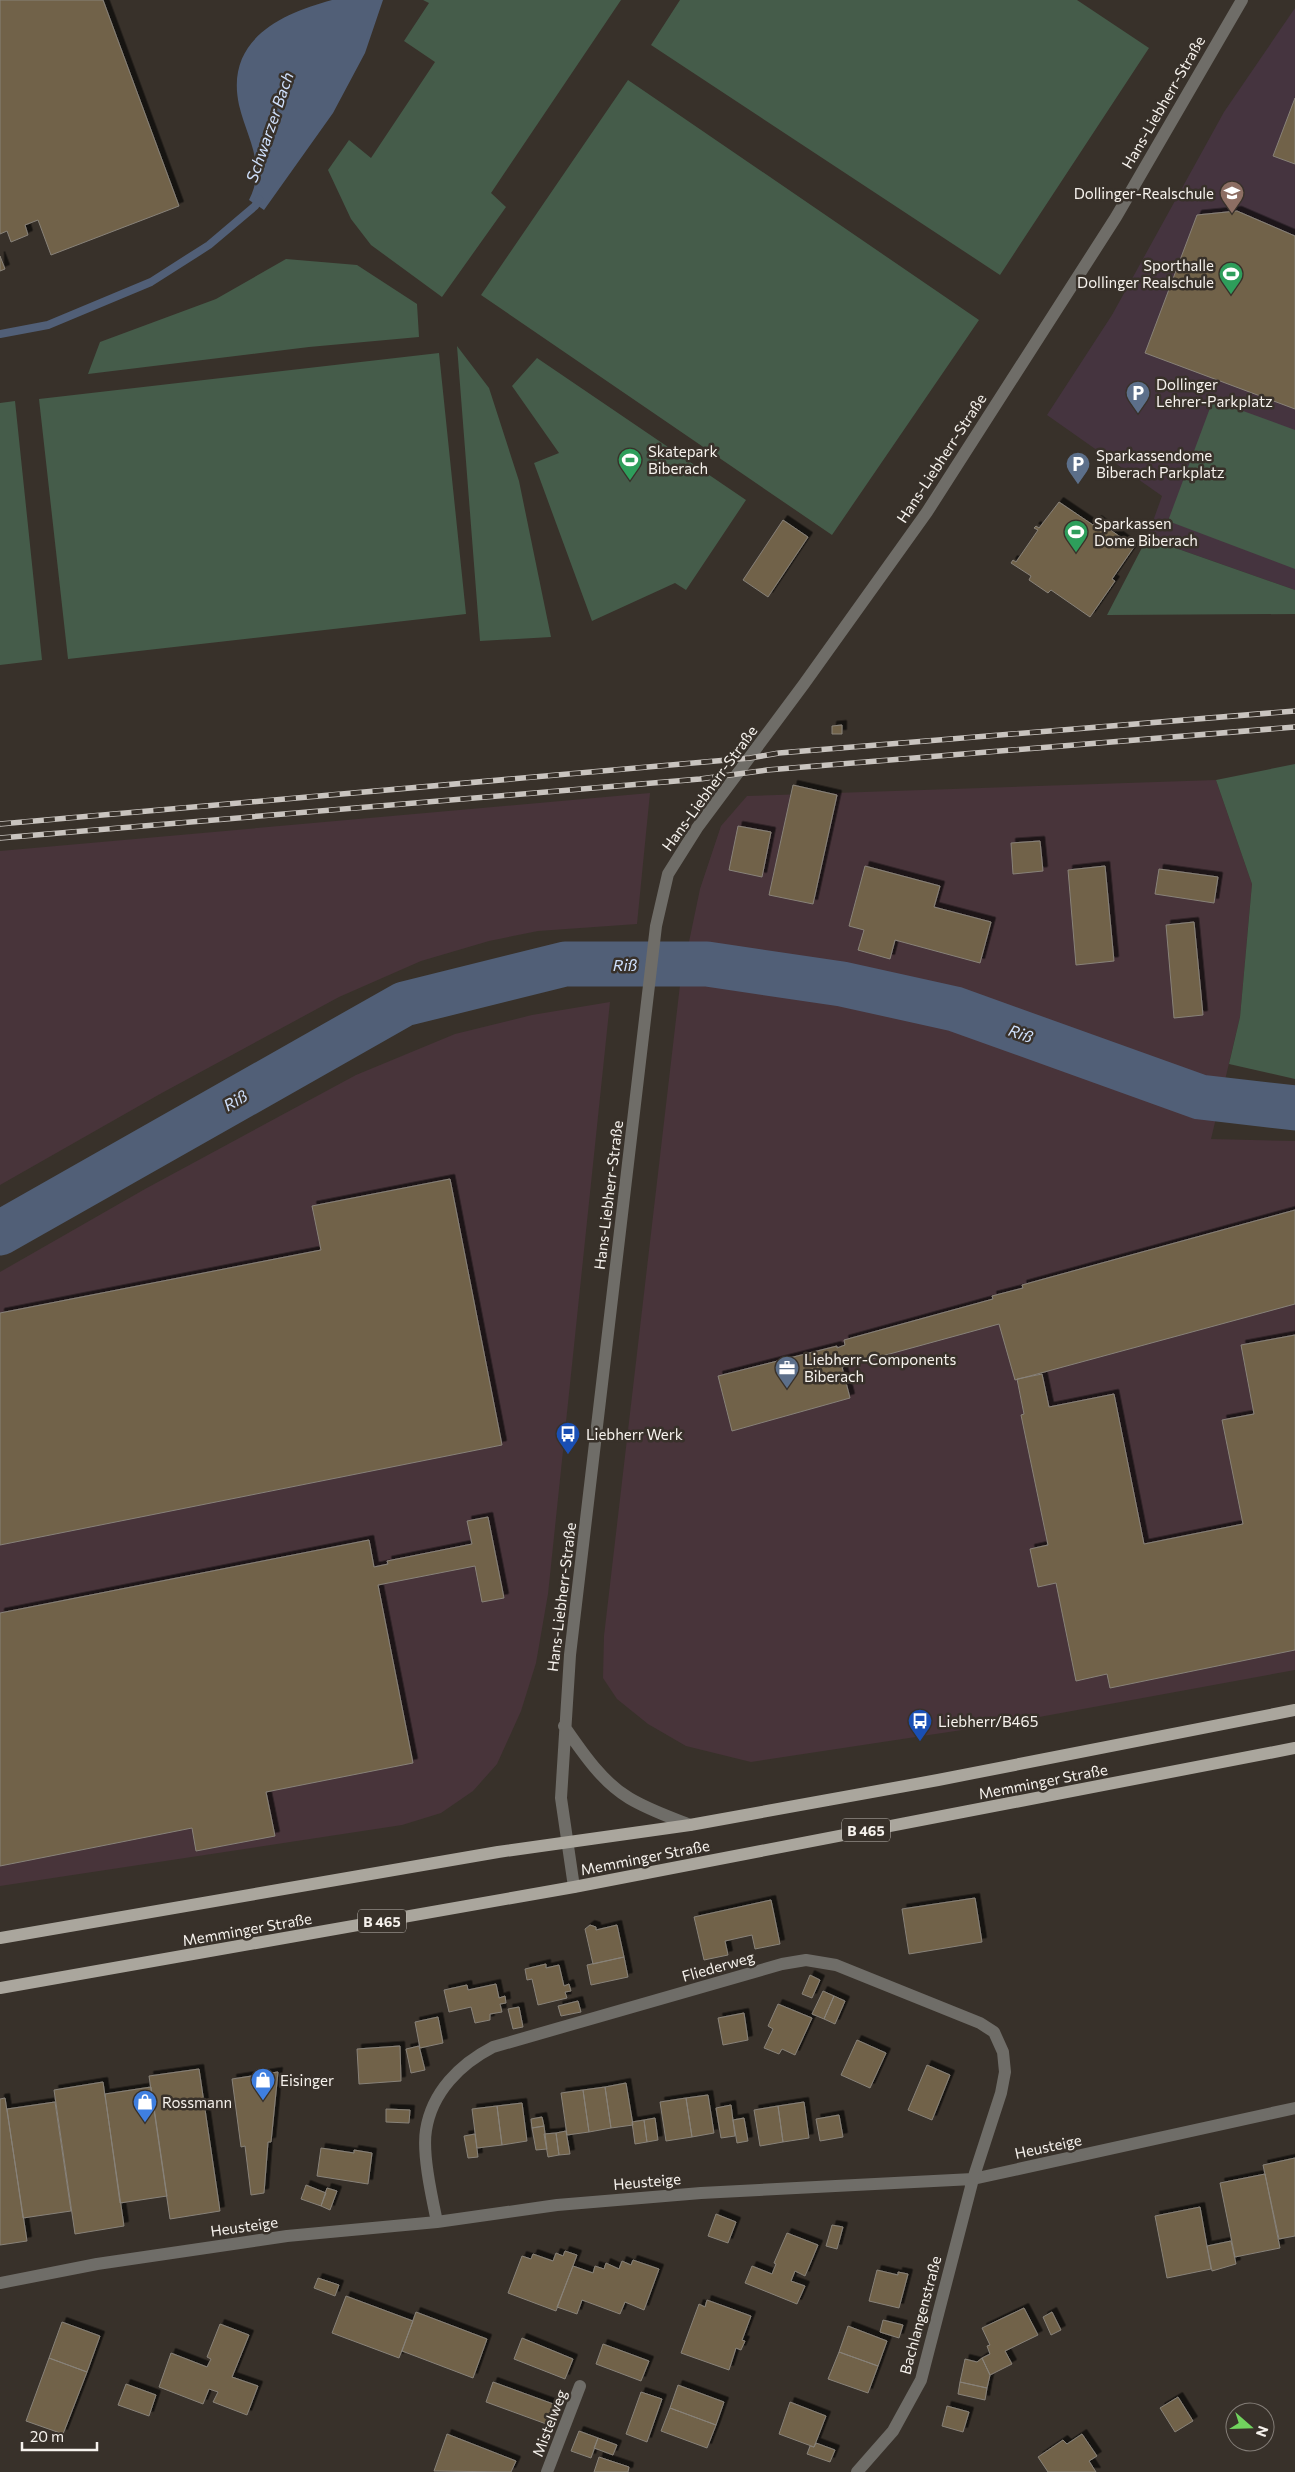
<svg xmlns="http://www.w3.org/2000/svg" width="1295" height="2472" font-family="Commissioner,sans-serif">
  <style>
    .industrial { fill: #48343a }
    .education { fill: #45343f }
    .green { fill: #455c4a }
    .water { fill: #515f77 }
    .lines { fill: none; stroke-linecap: round; stroke-linejoin: round }
    .stream { stroke: #515f77; stroke-width: 8 }
    .river { stroke: #515f77; stroke-width: 45 }
    .building { fill: #716249; stroke: #888279; filter: url(#shadow) }
    .minor { stroke: #6f6d68; stroke-width: 12 }
    .major { stroke: #aaa69d; stroke-width: 12 }
    .rail-casing { stroke: #c9c4bf; stroke-width: 5.5 }
    .rail { stroke: #38312a; stroke-width: 4; stroke-dasharray: 11; stroke-linecap: butt }
    .labels { text-anchor: middle; dominant-baseline: central; stroke-width: 5; stroke-linejoin: round; paint-order: stroke }
    .shield { fill: #38312a; stroke: #bdb8b2; stroke-width: 1 }
    .shield-label { font-size: 14px; font-weight: bold; fill: #f6f2ed }
    .street-label { font-size: 15px; fill: #f6f2ed; stroke: #38312a }
    .poi-label { font-size: 15px; fill: #f6f2ed; stroke: #38312a; text-anchor: start }
    .water-label { font-size: 16px; font-style: italic; fill: #d0e1fd; stroke: #38312a }
  </style>
  <defs>
    <filter id="shadow"><feDropShadow dx="4.5" dy="-4.5" stdDeviation="0" flood-color="#0009"/></filter>
  </defs>
  <rect width="100%" height="100%" fill="#38312a"/>
  <path class="industrial" d="M 1216,780 L 1252,884 L 1240,1017 L 1211,1139 L 1295,1141 L 1295,1670 L 995,1725 L 751,1762 L 686,1746 L 648,1724 L 617,1699 L 603,1678 L 604,1636 L 680,985 L 700,889 L 721,826 L 747,796 Z
    M 650,793 L 637,924 L 538,931 L 489,941 L 421,961 L 339,997 L 160,1094 L 0,1185 L 0,851 Z
    M 610,1002 L 548,1594 L 536,1663 L 521,1711 L 497,1764 L 473,1791 L 441,1813 L 402,1825 L 0,1886 L 0,1272 L 145,1189 L 356,1075 L 455,1034 L 532,1015 Z"/>
  <path class="education" d="M 1295,8 L 1295,590 L 1147,538 L 1162,496 L 1047,415 L 1112,315 L 1224,112 Z"/>
  <path class="green" d="M 423,0 L 621,0 L 491,193 L 506,207 L 442,297 L 371,245 L 351,219 L 328,170 L 349,140 L 371,158 L 435,62 L 404,41 L 429,3 Z
    M 680,0 L 1077,0 L 1149,48 L 1000,275 L 651,45 Z
    M 628,80 L 979,320 L 832,535 L 481,295 Z
    M 286,259 L 357,265 L 417,304 L 419,337 L 309,347 L 88,374 L 100,342 L 216,299 Z
    M 457,346 L 489,388 L 519,481 L 551,637 L 480,641 Z
    M 439,353 L 466,614 L 68,659 L 39,399 Z
    M 537,358 L 746,500 L 686,590 L 675,583 L 592,621 L 534,463 L 559,453 L 512,386 Z
    M 1213,400 L 1295,430 L 1295,569 L 1168,521 Z
    M 15,401 L 42,660 L 0,665 L 0,403 Z
    M 1147,538 L 1295,590 L 1295,614 L 1107,615 Z
    M 1295,764 L 1295,1079 L 1229,1064 L 1240,1017 L 1252,884 L 1216,780 Z"/>
  <path class="water" d="M 332,0 L 383,0 L 365,53 L 333,113 L 264,210 L 249,200 C 267,165 247,139 239,105 C 225,40 280,14 332,0 Z"/>
  <g class="lines">
    <path class="stream" d="M 0,334 L 48,325 L 151,282 L 209,245 L 255,206 L 259,199"/>
    <path class="river" d="M 0,1233 L 404,1004 L 565,964 L 707,964 L 842,984 L 955,1009 L 1200,1097 L 1295,1108"/>
  </g>
  <path class="building" d="M 0,0 L 103,0 L 179,206 L 51,255 L 38,220 L 25,225 L 28,235 L 11,242 L 7,231 L 0,234 Z
    M 1295,98 L 1295,164 L 1273,156 Z
    M 1237,211 L 1295,236 L 1295,409 L 1145,353 L 1197,215 Z
    M 0,256 L 5,269 L 0,271 Z
    M 1059,502 L 1093,525 L 1097,520 L 1134,547 L 1112,579 L 1115,581 L 1090,617 L 1051,590 L 1048,593 L 1029,580 L 1031,576 L 1011,563 L 1013,560 L 1016,562 L 1038,530 L 1034,528 L 1036,526 L 1039,528 Z
    M 783,520 L 808,537 L 768,597 L 743,580 Z
    M 842,725 L 842,734 L 832,734 L 832,726 Z
    M 793,785 L 837,795 L 813,904 L 769,895 Z
    M 738,826 L 771,832 L 762,877 L 729,870 Z
    M 1040,841 L 1043,871 L 1013,874 L 1011,843 Z
    M 865,866 L 940,886 L 934,907 L 991,922 L 980,963 L 895,940 L 890,959 L 858,950 L 864,930 L 849,926 Z
    M 1105,866 L 1114,961 L 1076,965 L 1068,870 Z
    M 1159,869 L 1218,877 L 1214,903 L 1155,894 Z
    M 1194,922 L 1203,1015 L 1174,1018 L 1166,925 Z
    M 450,1179 L 502,1445 L 0,1545 L 0,1313 L 321,1250 L 312,1206 Z
    M 1295,1210 L 1295,1304 L 1015,1380 L 999,1324 L 842,1367 L 850,1398 L 732,1431 L 718,1376 L 837,1346 L 837,1348 L 845,1345 L 844,1340 L 993,1299 L 992,1296 L 1023,1288 L 1022,1285 Z
    M 1295,1335 L 1295,1650 L 1110,1688 L 1107,1674 L 1076,1681 L 1056,1583 L 1038,1587 L 1030,1549 L 1048,1545 L 1021,1415 L 1024,1414 L 1017,1379 L 1042,1374 L 1049,1407 L 1114,1394 L 1144,1544 L 1243,1524 L 1222,1420 L 1254,1414 L 1241,1345 Z
    M 488,1517 L 504,1598 L 482,1602 L 475,1566 L 378,1585 L 413,1763 L 266,1792 L 275,1836 L 196,1851 L 192,1828 L 0,1866 L 0,1613 L 369,1540 L 374,1567 L 388,1564 L 387,1561 L 472,1544 L 467,1521 Z
    M 975,1898 L 982,1942 L 909,1954 L 902,1909 Z
    M 771,1900 L 780,1944 L 755,1949 L 752,1935 L 725,1941 L 728,1955 L 704,1960 L 694,1917 Z
    M 590,1925 L 596,1927 L 596,1930 L 617,1925 L 624,1957 L 593,1964 L 585,1929 Z
    M 624,1957 L 628,1977 L 591,1985 L 587,1965 Z
    M 546,1964 L 546,1968 L 559,1965 L 564,1986 L 569,1984 L 571,1991 L 565,1992 L 567,1998 L 538,2005 L 532,1979 L 527,1980 L 525,1969 Z
    M 810,1975 L 820,1980 L 812,1998 L 802,1994 Z
    M 496,1984 L 499,1998 L 505,1996 L 506,2003 L 500,2004 L 502,2012 L 490,2014 L 490,2020 L 475,2023 L 471,2007 L 449,2012 L 444,1990 L 467,1985 L 468,1990 Z
    M 823,1991 L 834,1996 L 824,2019 L 812,2014 Z
    M 834,1996 L 845,2001 L 835,2024 L 824,2019 Z
    M 578,2001 L 581,2012 L 561,2016 L 558,2006 Z
    M 778,2004 L 812,2018 L 795,2055 L 782,2049 L 779,2054 L 764,2048 L 773,2029 L 768,2026 Z
    M 519,2007 L 523,2027 L 513,2029 L 508,2009 Z
    M 744,2013 L 748,2040 L 723,2045 L 718,2018 Z
    M 438,2017 L 443,2043 L 420,2048 L 415,2022 Z
    M 857,2040 L 886,2053 L 870,2088 L 841,2075 Z
    M 400,2046 L 401,2081 L 359,2084 L 357,2049 Z
    M 419,2046 L 425,2070 L 411,2073 L 406,2049 Z
    M 927,2065 L 950,2075 L 932,2120 L 908,2110 Z
    M 199,2069 L 220,2211 L 170,2219 L 149,2076 Z
    M 278,2072 L 271,2142 L 268,2142 L 264,2193 L 251,2195 L 245,2146 L 241,2147 L 232,2079 Z
    M 103,2082 L 124,2226 L 75,2234 L 54,2090 Z
    M 626,2083 L 633,2125 L 611,2128 L 605,2087 Z
    M 151,2087 L 167,2196 L 120,2203 L 105,2094 Z
    M 605,2087 L 611,2128 L 589,2132 L 583,2090 Z
    M 583,2090 L 589,2132 L 567,2135 L 561,2093 Z
    M 708,2095 L 714,2133 L 692,2137 L 686,2098 Z
    M 5,2098 L 27,2241 L 0,2245 L 0,2099 Z
    M 686,2098 L 692,2137 L 666,2141 L 660,2102 Z
    M 55,2102 L 71,2211 L 23,2218 L 7,2109 Z
    M 804,2102 L 809,2138 L 783,2142 L 778,2106 Z
    M 522,2103 L 527,2141 L 502,2145 L 497,2106 Z
    M 731,2105 L 735,2136 L 721,2138 L 716,2108 Z
    M 497,2106 L 502,2145 L 477,2148 L 472,2109 Z
    M 778,2106 L 783,2142 L 760,2146 L 754,2110 Z
    M 386,2109 L 410,2110 L 409,2123 L 386,2122 Z
    M 839,2115 L 843,2137 L 820,2141 L 816,2119 Z
    M 542,2117 L 544,2126 L 532,2128 L 531,2119 Z
    M 655,2118 L 658,2140 L 647,2142 L 644,2120 Z
    M 744,2118 L 748,2141 L 737,2143 L 733,2120 Z
    M 644,2120 L 647,2142 L 635,2144 L 632,2122 Z
    M 544,2126 L 547,2149 L 536,2150 L 532,2128 Z
    M 566,2131 L 570,2154 L 559,2155 L 556,2133 Z
    M 556,2133 L 559,2155 L 548,2157 L 544,2134 Z
    M 475,2134 L 478,2157 L 468,2158 L 464,2136 Z
    M 321,2148 L 354,2153 L 354,2150 L 372,2153 L 368,2184 L 317,2176 Z
    M 1295,2158 L 1295,2236 L 1279,2239 L 1263,2165 Z
    M 1265,2174 L 1280,2248 L 1235,2257 L 1220,2183 Z
    M 306,2185 L 326,2193 L 321,2206 L 301,2199 Z
    M 327,2188 L 337,2191 L 330,2210 L 321,2206 Z
    M 1200,2207 L 1211,2269 L 1167,2278 L 1155,2216 Z
    M 716,2214 L 736,2222 L 728,2243 L 708,2236 Z
    M 832,2225 L 843,2227 L 837,2249 L 826,2246 Z
    M 787,2233 L 818,2245 L 805,2276 L 795,2271 L 791,2281 L 805,2286 L 797,2304 L 745,2283 L 752,2266 L 772,2274 L 776,2264 L 774,2263 Z
    M 1231,2241 L 1236,2264 L 1212,2271 L 1207,2246 Z
    M 565,2251 L 577,2255 L 556,2311 L 508,2293 L 522,2256 L 531,2259 L 533,2254 L 553,2261 L 556,2253 L 563,2256 Z
    M 633,2260 L 659,2269 L 644,2310 L 625,2302 L 620,2314 L 582,2300 L 577,2314 L 557,2307 L 573,2266 L 593,2273 L 595,2266 L 604,2269 L 606,2263 L 619,2269 L 622,2261 L 631,2265 Z
    M 877,2270 L 898,2275 L 898,2272 L 908,2274 L 899,2308 L 869,2301 Z
    M 318,2278 L 339,2285 L 335,2296 L 314,2288 Z
    M 346,2296 L 413,2321 L 399,2358 L 332,2333 Z
    M 707,2300 L 751,2316 L 742,2340 L 745,2341 L 741,2350 L 736,2348 L 729,2370 L 681,2353 L 699,2304 L 705,2307 Z
    M 1024,2308 L 1038,2335 L 1005,2351 L 1012,2364 L 990,2375 L 982,2358 L 990,2354 L 987,2346 L 990,2345 L 982,2328 Z
    M 416,2312 L 487,2339 L 473,2378 L 402,2351 Z
    M 1052,2312 L 1061,2330 L 1051,2335 L 1043,2317 Z
    M 883,2320 L 903,2325 L 899,2338 L 880,2332 Z
    M 62,2322 L 100,2336 L 87,2372 L 49,2358 Z
    M 220,2324 L 249,2335 L 232,2377 L 258,2386 L 247,2415 L 213,2402 L 218,2392 L 209,2389 L 203,2404 L 159,2387 L 171,2353 L 207,2367 L 211,2359 L 207,2357 Z
    M 848,2326 L 887,2341 L 878,2366 L 839,2352 Z
    M 522,2338 L 573,2359 L 565,2379 L 514,2359 Z
    M 603,2344 L 649,2361 L 641,2381 L 596,2364 Z
    M 839,2352 L 878,2366 L 868,2393 L 828,2379 Z
    M 49,2358 L 87,2372 L 63,2434 L 26,2421 Z
    M 982,2358 L 990,2375 L 987,2388 L 960,2382 L 965,2359 L 977,2362 Z
    M 493,2382 L 556,2405 L 549,2425 L 486,2402 Z
    M 960,2382 L 987,2388 L 985,2400 L 958,2394 Z
    M 126,2384 L 156,2395 L 149,2416 L 118,2405 Z
    M 678,2385 L 724,2402 L 716,2425 L 670,2408 Z
    M 641,2392 L 662,2399 L 647,2442 L 626,2434 Z
    M 1178,2397 L 1193,2421 L 1175,2432 L 1160,2408 Z
    M 790,2402 L 826,2416 L 814,2447 L 779,2434 Z
    M 947,2406 L 969,2412 L 963,2432 L 942,2426 Z
    M 670,2408 L 716,2425 L 707,2448 L 661,2431 Z
    M 579,2431 L 598,2438 L 591,2458 L 571,2451 Z
    M 447,2434 L 516,2461 L 511,2472 L 434,2471 Z
    M 1082,2434 L 1097,2456 L 1089,2461 L 1096,2472 L 1048,2472 L 1038,2457 L 1063,2440 L 1067,2444 Z
    M 598,2438 L 617,2445 L 613,2455 L 594,2448 Z
    M 816,2443 L 835,2450 L 830,2462 L 807,2454 L 810,2446 L 814,2447 Z
    M 599,2457 L 629,2467 L 628,2472 L 594,2472 Z"/>
  <g class="lines">
    <path class="minor" d="M 564,1726 C 582,1752 602,1782 629,1798 C 649,1810 670,1817 690,1825
      M 574,1887 L 561,1798 L 570,1655 L 656,926 L 668,874 L 697,828 L 804,684 L 927,512 L 1116,217 L 1242,0
      M 437,2222 C 432,2198 422,2154 426,2130 C 432,2092 460,2064 493,2047 L 782,1964 L 806,1960 L 836,1965 L 980,2023 L 994,2032 L 1003,2052 L 1005,2072 L 1001,2093 L 973,2179 L 921,2380 L 893,2431 L 857,2472
      M 0,2283 L 97,2264 L 287,2236 L 437,2222 L 557,2205 L 701,2193 L 973,2179 L 1295,2108
      M 547,2472 L 580,2386"/>
    <path class="major" d="M 0,1938 L 498,1852 L 690,1825 L 938,1780 L 1295,1710
      M 0,1988 L 574,1887 L 1295,1748"/>
    <defs>
      <path id="rail" d="M 0,824 L 750,758 L 779,753 L 1295,711
        M 0,838 L 700,779 L 767,770 L 1295,727"/>
    </defs>
    <use href="#rail" class="rail-casing"/>
    <use href="#rail" class="rail"/>
  </g>
  <defs>
    <symbol id="school-pin" viewBox="-11 -11 22 30"><path d="M0 17L-7.5 6A9.5 9.5 0 1 1 7.5 6Z" fill="#8d6e63" stroke="#38312a"/><path d="M0-5L7-2L0 1L-7-2ZM-4 1L0 2.5L4 1V4Q0 6-4 4Z" fill="#fff"/></symbol>
    <symbol id="stadium-pin" viewBox="-11 -11 22 30"><path d="M0 17L-7.5 6A9.5 9.5 0 1 1 7.5 6Z" fill="#2e9e5b" stroke="#38312a"/><path d="M0-5a6.5 5 0 1 0 0 10a6.5 5 0 1 0 0-10ZM-3.5-1.8h7v3.6h-7Z" fill="#fff"/></symbol>
    <symbol id="parking-pin" viewBox="-11 -11 22 30"><path d="M0 17L-7.5 6A9.5 9.5 0 1 1 7.5 6Z" fill="#5c6f8a" stroke="#38312a"/><path d="M-3.5-5.5H1a3.5 3.5 0 0 1 0 7H-1V5.5H-3.5ZM-1-3.4V-.6H.8a1.4 1.4 0 0 0 0-2.8Z" fill="#fff"/></symbol>
    <symbol id="office-pin" viewBox="-11 -11 22 30"><path d="M0 17L-7.5 6A9.5 9.5 0 1 1 7.5 6Z" fill="#5c6f8a" stroke="#38312a"/><path d="M-6-3h4V-5.5h4V-3h4V5H-6ZM-1-4.5V-3h2v-1.5ZM-6 0V1H6V0Z" fill="#fff"/></symbol>
    <symbol id="bus-pin" viewBox="-11 -11 22 30"><path d="M0 17L-7.5 6A9.5 9.5 0 1 1 7.5 6Z" fill="#1a4fb4" stroke="#38312a"/><path d="M-5-6H5V4H4V6H2V4H-2V6H-4V4H-5ZM-3.5-4V0h7V-4ZM-3.5 1.2v1.5H-2V1.2ZM2 1.2v1.5H3.5V1.2Z" fill="#fff"/></symbol>
    <symbol id="shop-pin" viewBox="-11 -11 22 30"><path d="M0 17L-7.5 6A9.5 9.5 0 1 1 7.5 6Z" fill="#3f7fe0" stroke="#38312a"/><path d="M-5-2.5h2.3a2.7 3.5 0 0 1 5.4 0H5L5.5 6h-11ZM-1.5-2.5h3a1.5 2.3 0 0 0-3 0Z" fill="#fff"/></symbol>
  </defs>
  <g fill-rule="evenodd">
    <use href="#school-pin" x="1218" y="179" width="28" height="38"/>
    <use href="#stadium-pin" x="1217" y="260" width="28" height="38"/>
    <use href="#parking-pin" x="1124" y="379" width="28" height="38"/>
    <use href="#stadium-pin" x="616" y="446" width="28" height="38"/>
    <use href="#parking-pin" x="1064" y="450" width="28" height="38"/>
    <use href="#stadium-pin" x="1062" y="518" width="28" height="38"/>
    <use href="#office-pin" x="773" y="1354" width="28" height="38"/>
    <use href="#bus-pin" x="554" y="1420" width="28" height="38"/>
    <use href="#bus-pin" x="906" y="1707" width="28" height="38"/>
    <use href="#shop-pin" x="249" y="2066" width="28" height="38"/>
    <use href="#shop-pin" x="131" y="2088" width="28" height="38"/>
  </g>
  <g class="labels">
    <g class="shield">
      <rect x="842" y="1818.5" width="48" height="23" rx="4"/>
      <rect x="358" y="1909.5" width="48" height="23" rx="4"/>
    </g>
    <g class="shield-label">
      <text x="866" y="1830">B 465</text>
      <text x="382" y="1921">B 465</text>
    </g>
    <g class="street-label">
      <text transform="translate(1163 102) rotate(-60)">Hans-Liebherr-Straße</text>
      <text transform="translate(941 458) rotate(-57)">Hans-Liebherr-Straße</text>
      <text transform="translate(709 788) rotate(-54)">Hans-Liebherr-Straße</text>
      <text transform="translate(608 1195) rotate(-83)">Hans-Liebherr-Straße</text>
      <text transform="translate(561 1597) rotate(-83)">Hans-Liebherr-Straße</text>
      <text transform="translate(1043 1781) rotate(-11)">Memminger Straße</text>
      <text transform="translate(645 1857) rotate(-11)">Memminger Straße</text>
      <text transform="translate(247 1929) rotate(-10)">Memminger Straße</text>
      <text transform="translate(718 1966) rotate(-16)">Fliederweg</text>
      <text transform="translate(1048 2146) rotate(-12)">Heusteige</text>
      <text transform="translate(647 2181) rotate(-5)">Heusteige</text>
      <text transform="translate(244 2226) rotate(-8)">Heusteige</text>
      <text transform="translate(920 2315) rotate(-75)">Bachlangenstraße</text>
      <text transform="translate(549 2423) rotate(-69)">Mistelweg</text>
    </g>
    <g class="poi-label">
      <text x="1214" y="193" text-anchor="end">Dollinger-Realschule</text>
      <text x="1214" y="265" text-anchor="end">Sporthalle<tspan x="1214" dy="17">Dollinger Realschule</tspan></text>
      <text x="1156" y="384">Dollinger<tspan x="1156" dy="17">Lehrer-Parkplatz</tspan></text>
      <text x="648" y="451">Skatepark<tspan x="648" dy="17">Biberach</tspan></text>
      <text x="1096" y="455">Sparkassendome<tspan x="1096" dy="17">Biberach Parkplatz</tspan></text>
      <text x="1094" y="523">Sparkassen<tspan x="1094" dy="17">Dome Biberach</tspan></text>
      <text x="804" y="1359">Liebherr-Components<tspan x="804" dy="17">Biberach</tspan></text>
      <text x="586" y="1434">Liebherr Werk</text>
      <text x="938" y="1721">Liebherr/B465</text>
      <text x="280" y="2080">Eisinger</text>
      <text x="162" y="2102">Rossmann</text>
    </g>
    <g class="water-label">
      <text transform="translate(269 127) rotate(-71)">Schwarzer Bach</text>
      <text x="625" y="964">Riß</text>
      <text transform="translate(1021 1033) rotate(20)">Riß</text>
      <text transform="translate(235 1100) rotate(-30)">Riß</text>
    </g>
  </g>
  <g transform="translate(1250 2427) rotate(110)"><circle r="24" fill="#38312a" stroke="#847e78"/>
  <path d="M0-4L9 19L0 12L-9 19Z" fill="#71d35e"/>
  <text y="-8" font-size="14" font-weight="bold" text-anchor="middle" fill="#f6f2ed">N</text>
  </g>
  <path d="M22 2442v8h75v-8" fill="none" stroke="#f6f2ed" stroke-width="2.5"/>
  <text x="30" y="2442" font-size="15" fill="#f6f2ed" stroke="#38312a" stroke-width="4" paint-order="stroke">20 m</text>
</svg>
